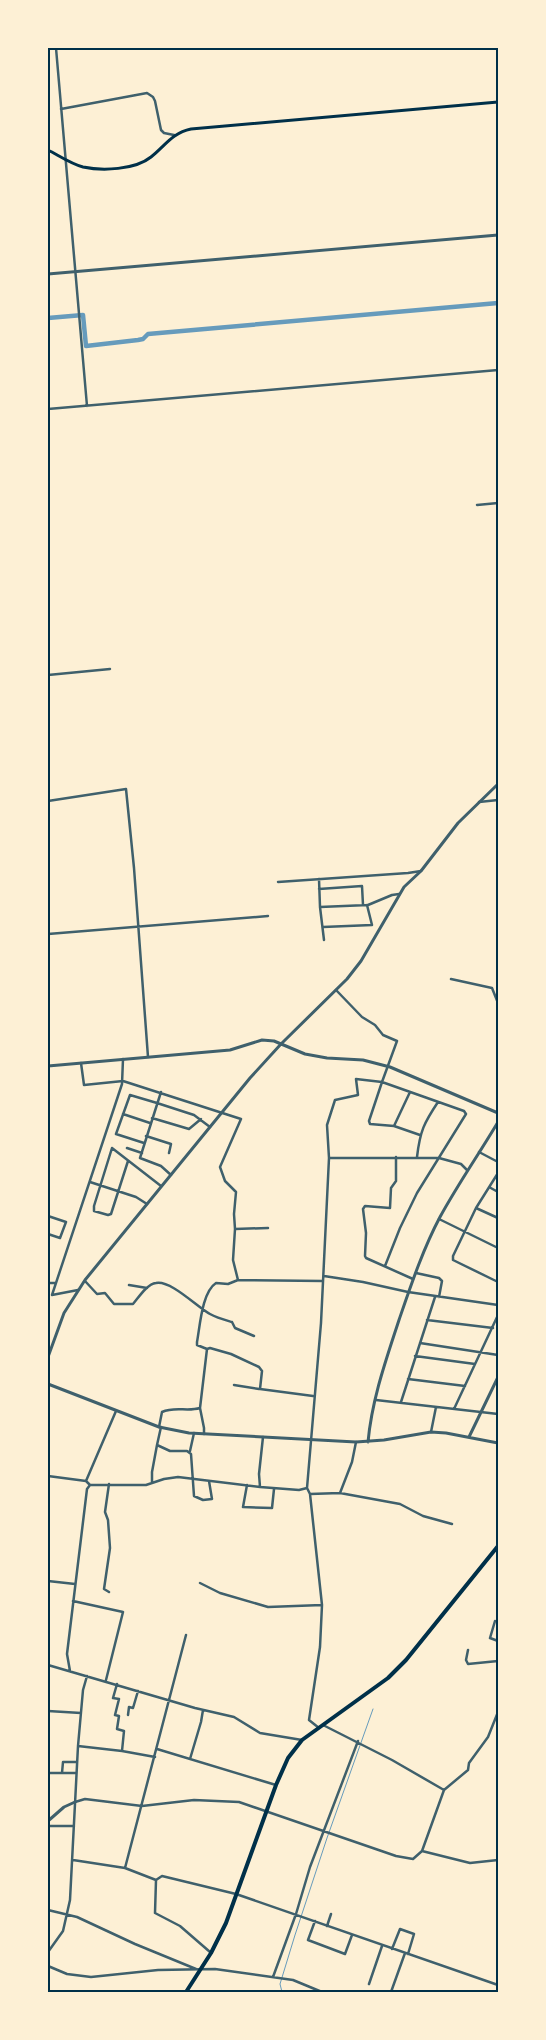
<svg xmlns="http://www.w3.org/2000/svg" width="546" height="2040" font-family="'IBM Plex Serif',serif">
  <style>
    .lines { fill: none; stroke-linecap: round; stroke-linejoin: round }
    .stream { stroke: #669bbc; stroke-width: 1 }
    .canal { stroke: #669bbc; stroke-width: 4.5 }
    .minor { stroke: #3f606c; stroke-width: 2.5 }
    .tertiary { stroke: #3f606c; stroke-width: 3 }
    .secondary { stroke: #003049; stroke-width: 3 }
    .trunk { stroke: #003049; stroke-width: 4 }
    .neatline { fill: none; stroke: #003049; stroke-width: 2 }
  </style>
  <rect width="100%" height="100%" fill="#fdf0d5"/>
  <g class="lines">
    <path class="stream" d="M 282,1992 L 280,1984 L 295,1935 L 327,1838 L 373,1709"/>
    <path class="canal" d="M 48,318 L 83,315 L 86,346 L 138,340 L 143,339 L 148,334 L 498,303"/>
    <path class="minor" d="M 56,48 L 87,406
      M 61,109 L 147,93 L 153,97 L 155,101 L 161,130 L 164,133 L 174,135
      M 48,409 L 498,370
      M 477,505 L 498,503
      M 48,675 L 110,669
      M 48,801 L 126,789 L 134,868 L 148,1057
      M 479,802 L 498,800
      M 319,879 L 320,907 L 368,905 L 392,895 L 399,894
      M 278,882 L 408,873 L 421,871
      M 319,889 L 362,886 L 363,905
      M 320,907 L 324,940
      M 323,927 L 372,925 L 367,905
      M 48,934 L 268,916
      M 451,979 L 492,988 L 498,1003
      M 336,990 L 362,1017 L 375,1025 L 383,1035 L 397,1041 L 382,1082 L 356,1079 L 358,1095 L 335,1100 L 327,1125 L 329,1158 L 439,1158 L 461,1164 L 467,1170
      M 81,1063 L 84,1085 L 123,1081 L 241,1119 L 220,1167 L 225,1181 L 236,1192 L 234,1214 L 235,1229 L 233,1260 L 238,1280
      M 161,1092 L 140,1158 L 161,1166 L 171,1175
      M 157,1103 L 194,1115 L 210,1127
      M 123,1114 L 150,1123
      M 152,1118 L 189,1129 L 201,1119
      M 394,1126 L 410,1092
      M 146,1136 L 171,1144 L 169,1153
      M 144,1143 L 116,1134 L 130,1095 L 157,1103
      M 127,1148 L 142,1153
      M 479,1152 L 498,1162
      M 396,1157 L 396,1181 L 391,1188 L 390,1208 L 365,1206 L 363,1209 L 366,1233 L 365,1256 L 366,1258 L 413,1279
      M 417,1157 C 420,1131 424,1123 438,1102
      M 128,1161 L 111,1214 L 108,1215 L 94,1211 L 94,1206 L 112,1148 L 161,1186
      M 498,1173 L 476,1208 L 453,1256 L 453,1260 L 498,1282
      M 90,1182 L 136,1197 L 147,1204
      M 489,1187 L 498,1192
      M 476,1208 L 498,1218
      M 48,1216 L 66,1222 L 60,1238 L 48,1234
      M 439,1219 L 498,1248
      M 235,1229 L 268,1228
      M 385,1266 L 400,1228 L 417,1193 L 466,1114 L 464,1111 L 382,1082 L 369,1121 L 370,1124 L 394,1126 L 420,1135
      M 416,1273 L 439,1278 L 442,1281 L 439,1297
      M 324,1276 L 363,1282 L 408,1292 L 498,1305
      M 85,1281 L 97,1294 L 105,1293 L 114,1304 L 133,1304 C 139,1297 147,1284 156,1283 C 171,1280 197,1307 210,1314 C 217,1318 225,1320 232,1322 L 235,1328 L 254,1336
      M 48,1283 L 56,1283
      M 129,1285 L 147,1288
      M 78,1290 L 52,1295 L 122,1084 L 123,1059
      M 427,1320 L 493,1328
      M 420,1343 L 498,1355
      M 415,1356 L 475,1364
      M 408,1379 L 465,1386
      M 234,1385 L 259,1389
      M 313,1396 L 260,1389 L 262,1371 L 259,1367 L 231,1354 L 210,1348 L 207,1349 L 197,1345 L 197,1342 C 200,1326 202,1292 216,1283 L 228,1284 L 238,1280 L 323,1281
      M 376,1400 L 498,1414
      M 401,1402 L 435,1297
      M 454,1409 L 498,1315
      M 159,1427 L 162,1412 C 175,1406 187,1412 200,1408
      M 161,1427 L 157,1445 L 170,1451 L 187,1451 L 191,1454 L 194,1496 L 203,1500 L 212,1499 L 209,1481
      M 431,1432 L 436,1407
      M 204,1434 L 204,1428 L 200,1408 L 207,1349
      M 190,1451 L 194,1433
      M 48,1476 L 86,1481 L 90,1485 L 146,1485 L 164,1479 L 178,1477 L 260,1487 L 299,1490 L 307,1488
      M 86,1481 L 116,1411
      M 152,1483 L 152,1472 L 157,1445
      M 247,1485 L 243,1507 L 272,1508 L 274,1489
      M 260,1487 L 259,1474 L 263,1437
      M 340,1493 L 352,1462 L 356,1442
      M 310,1494 L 340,1493 L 400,1504 L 423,1516 L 452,1524
      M 48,1581 L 75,1584
      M 200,1583 L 220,1593 L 268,1607 L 322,1605
      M 109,1592 L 104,1589 L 110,1548 L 108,1520 L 105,1512 L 109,1484
      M 73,1601 L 123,1612 L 106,1680
      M 495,1621 L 490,1638 L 498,1641
      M 468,1650 L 466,1660 L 468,1664 L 498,1661
      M 48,1665 L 195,1708 L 234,1717 L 260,1733 L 302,1740
      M 70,1671 L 67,1654 L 87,1489 L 90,1485
      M 117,1684 L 113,1698 L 119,1699 L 115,1715 L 119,1716 L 117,1729 L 124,1731 L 122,1751
      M 48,1711 L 81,1713
      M 128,1715 L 129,1707 L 133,1708 L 138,1691
      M 323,1725 L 392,1760 L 444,1790
      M 319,1728 L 309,1720 L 320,1647 L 322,1605 L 310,1494 L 307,1488 L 321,1323 L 329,1158
      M 78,1746 L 122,1751 L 155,1757
      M 157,1749 L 276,1785
      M 190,1759 L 201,1722 L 203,1710
      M 48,1773 L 76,1773
      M 62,1773 L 63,1762 L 77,1762
      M 75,1802 L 85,1799 L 142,1806 L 194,1800 L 239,1802 L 396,1856 L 413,1859 L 422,1851 L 444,1790 L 468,1770 L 469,1763 L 488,1737 L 498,1712
      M 48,1826 L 74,1826
      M 422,1851 L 470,1863 L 498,1860
      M 73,1860 L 125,1868 L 156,1880
      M 125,1868 L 186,1635
      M 156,1880 L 162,1876 L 236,1894 L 498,1985
      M 156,1880 L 155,1913 L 180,1926 L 210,1952
      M 48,1910 L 77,1917 L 135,1944 L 196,1969
      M 315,1921 L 308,1940 L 345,1954 L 352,1935
      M 327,1926 L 331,1914
      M 392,1949 L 400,1929 L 414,1934 L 408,1954
      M 48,1952 L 63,1931 L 70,1900 L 78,1746 L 83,1690 L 87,1676
      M 48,1966 L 67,1974 L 91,1977 L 158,1970 L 215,1969 L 293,1980 L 322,1992
      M 273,1977 L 296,1914 L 310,1867 L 358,1741
      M 369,1984 L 382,1946
      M 391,1992 L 405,1953"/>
    <path class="tertiary" d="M 48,274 L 498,235
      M 48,1066 L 230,1050 L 262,1040 L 274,1041 L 305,1054 L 327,1058 L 363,1060 L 390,1067 L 498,1113
      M 48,1357 L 64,1313 L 85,1280 L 250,1078 L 281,1044 L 347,979 L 361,961 L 404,887 L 421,871 L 458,823 L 498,784
      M 48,1384 L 159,1427 L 189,1433 L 356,1442 L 384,1440 L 431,1432 L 446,1433 L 498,1443
      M 469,1437 L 498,1377
      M 368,1442 C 372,1399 386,1360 399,1320 C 411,1285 423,1249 440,1217 C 458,1184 479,1154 498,1122
      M 48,1821 L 64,1807 L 75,1802"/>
    <path class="secondary" d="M 48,150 C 58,155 71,164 83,167 C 102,171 135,170 151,157 C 165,146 172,133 191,129 L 498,102"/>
    <path class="trunk" d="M 186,1992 L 211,1953 L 226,1923 L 276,1785 L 288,1758 L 302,1740 L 388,1678 L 406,1660 L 498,1546"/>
  </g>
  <rect width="546" height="2040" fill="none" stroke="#fdf0d5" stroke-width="98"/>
  <rect x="49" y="49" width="448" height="1942" class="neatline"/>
</svg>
